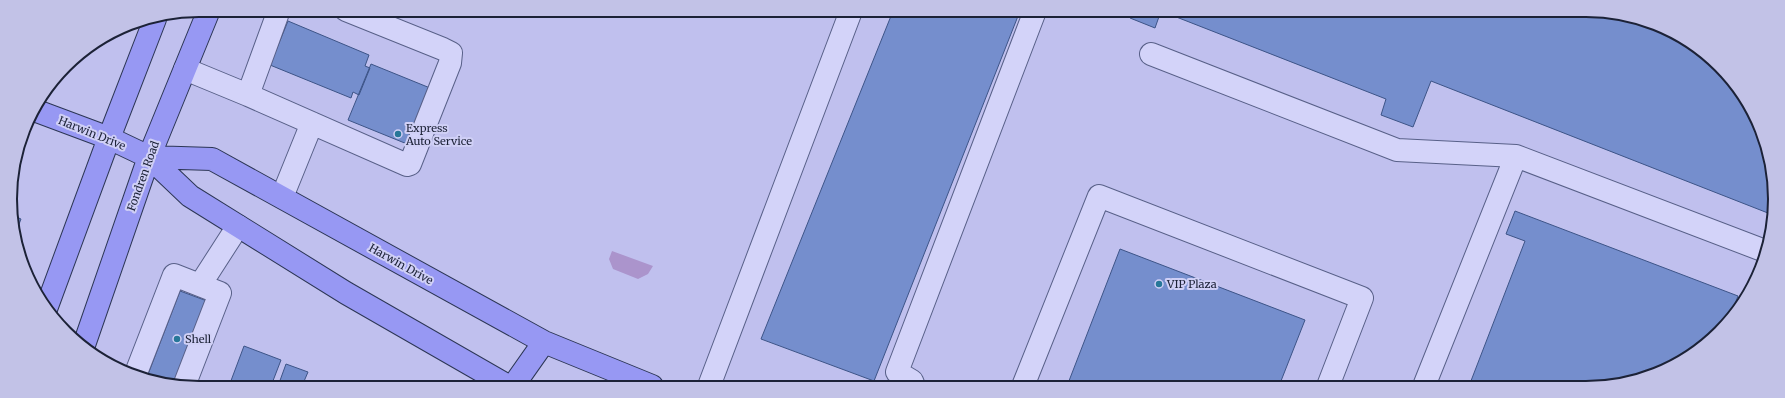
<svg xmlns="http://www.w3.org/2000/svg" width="1785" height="398" font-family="Merriweather,serif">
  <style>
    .green { fill: #ab94cc }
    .building { fill: #758ecd; stroke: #3d5487 }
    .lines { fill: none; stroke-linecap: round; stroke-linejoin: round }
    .minor-casing { stroke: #586088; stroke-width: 24 }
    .major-casing { stroke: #2c3655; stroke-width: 24 }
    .minor { stroke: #d3d3f9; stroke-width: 22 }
    .major { stroke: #9798f3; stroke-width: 22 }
    .poi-dot { fill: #277798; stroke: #d0d0f6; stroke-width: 1.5 }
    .labels { text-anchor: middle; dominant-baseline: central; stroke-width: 4; stroke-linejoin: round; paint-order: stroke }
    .poi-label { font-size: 11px; fill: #1c2237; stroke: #d0d0f6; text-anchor: start }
    .street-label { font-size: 11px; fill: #1c2237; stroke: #d0d0f6 }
    .rim { fill: none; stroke: #1c2237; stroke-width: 2 }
  </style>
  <rect width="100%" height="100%" fill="#c0c0ee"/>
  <path class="green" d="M 612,251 L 653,266 L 648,274 L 638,279 L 613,269 L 609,259 Z"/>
  <path class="building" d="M 893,11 L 1020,11 L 874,381 L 761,339 Z
    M 1133,11 L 1611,12 L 1681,35 L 1736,84 L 1769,150 L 1773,215 L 1431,81 L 1413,127 L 1381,115 L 1386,99 L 1161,11 L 1155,28 L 1130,18 Z
    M 288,21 L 369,55 L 365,66 L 370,68 L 359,95 L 353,92 L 351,98 L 270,65 Z
    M 371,64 L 435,90 L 412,146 L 348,120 Z
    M 1515,211 L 1738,296 L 1729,319 L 1719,333 L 1669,369 L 1610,386 L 1469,386 L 1525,241 L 1506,234 Z
    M 14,216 L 21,219 L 16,232 Z
    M 1120,249 L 1305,320 L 1279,386 L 1067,386 Z
    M 180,291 L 207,301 L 175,386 L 147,377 Z
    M 244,346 L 281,360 L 271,386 L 229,386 Z
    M 286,364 L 308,372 L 302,386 L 278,386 Z"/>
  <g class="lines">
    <defs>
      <path id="minor" d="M 279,10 L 248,95 L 407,165 L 410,164 L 450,63 L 451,53 L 443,49 L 346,10
        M 1151,54 L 1397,150 L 1516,156 L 1765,251
        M 185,69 L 248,95
        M 282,197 L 312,123
        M 200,285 L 238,226
        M 136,373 L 174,275 L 220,293 L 184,386
        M 709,386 L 851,11
        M 914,386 L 912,381 L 897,372 L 1035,11
        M 1023,386 L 1099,196 L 1362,298 L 1328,386
        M 1424,386 L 1516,156"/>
      <path id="major" d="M 34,110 L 109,138 L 149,157 L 190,196 L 346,293 L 508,386
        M 149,157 L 212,159 L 544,342 L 652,386
        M 46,309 L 109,138 L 155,19
        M 84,345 L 149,157 L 209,10
        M 513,386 L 544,342"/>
    </defs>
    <use href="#minor" class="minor-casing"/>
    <use href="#major" class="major-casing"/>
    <use href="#minor" class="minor"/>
    <use href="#major" class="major"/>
  </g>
  <g class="poi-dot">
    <circle cx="398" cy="134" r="4"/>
    <circle cx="1159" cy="284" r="4"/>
    <circle cx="177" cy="339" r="4"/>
  </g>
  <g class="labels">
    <g class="poi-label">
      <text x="406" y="128">Express<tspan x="406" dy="13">Auto Service</tspan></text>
      <text x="1167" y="284">VIP Plaza</text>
      <text x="185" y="339">Shell</text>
    </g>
    <g class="street-label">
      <text transform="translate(92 133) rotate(22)">Harwin Drive</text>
      <text transform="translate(143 176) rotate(-70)">Fondren Road</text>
      <text transform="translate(401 264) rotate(29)">Harwin Drive</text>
    </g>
  </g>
  <path d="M0 0H1785V398H0ZM199 17H1586A182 182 0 0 1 1768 199V199A182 182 0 0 1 1586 381H199A182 182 0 0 1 17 199V199A182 182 0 0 1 199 17Z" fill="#c2c2e7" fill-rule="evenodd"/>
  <path class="rim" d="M199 17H1586A182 182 0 0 1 1768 199V199A182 182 0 0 1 1586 381H199A182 182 0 0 1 17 199V199A182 182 0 0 1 199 17Z"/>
</svg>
